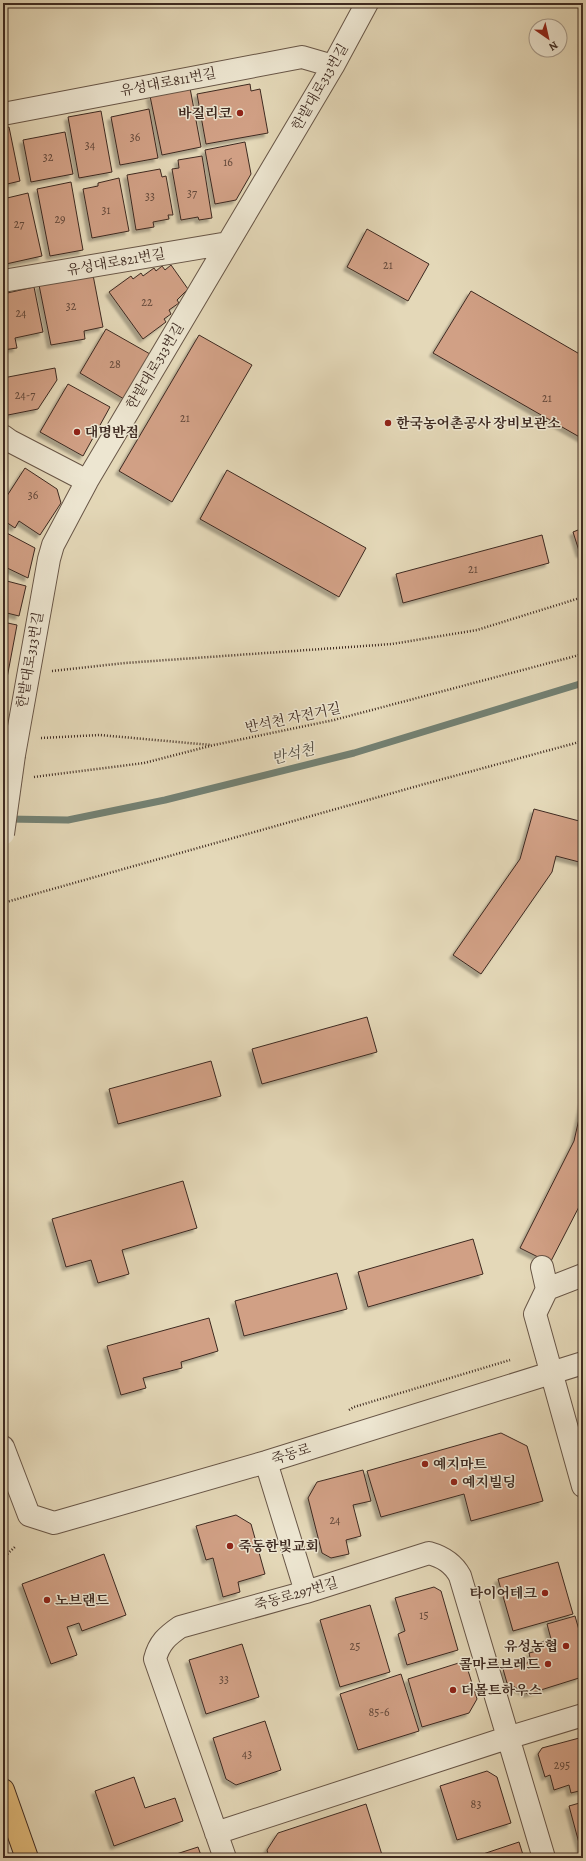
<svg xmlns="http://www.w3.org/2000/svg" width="586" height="1861" font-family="Alegreya,'Noto Serif KR',serif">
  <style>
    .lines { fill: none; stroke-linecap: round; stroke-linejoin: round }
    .stream { stroke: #738173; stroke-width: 7 }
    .building { fill: #d1a085; stroke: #3e2a21; filter: url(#shadow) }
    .minor-casing { stroke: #685647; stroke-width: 24 }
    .major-casing { stroke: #3e2a21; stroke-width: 24 }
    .path { stroke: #3e2a21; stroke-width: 2.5; stroke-dasharray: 1 2; stroke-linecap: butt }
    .minor { stroke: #ede6d1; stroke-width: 22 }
    .major { stroke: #e2bc7c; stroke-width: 22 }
    .minor-bridge-casing { stroke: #685647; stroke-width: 24; stroke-linecap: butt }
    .minor-bridge { stroke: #ede6d1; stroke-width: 22 }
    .poi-dot { fill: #8f2418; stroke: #ede6d1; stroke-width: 1.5 }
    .labels { text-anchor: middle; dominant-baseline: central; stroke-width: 3; stroke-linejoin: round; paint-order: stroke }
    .number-label { font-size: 12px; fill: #63483a }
    .street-label { font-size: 14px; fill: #3e2a21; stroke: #ede6d1 }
    .poi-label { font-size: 14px; font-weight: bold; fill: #3e2a21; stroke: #ede6d1; text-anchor: start }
    .water-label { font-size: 15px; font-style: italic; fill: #544e43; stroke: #ede6d1 }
  </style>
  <defs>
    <filter id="shadow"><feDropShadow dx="-3.5" dy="3.5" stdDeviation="1" flood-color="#0004"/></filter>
  </defs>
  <rect width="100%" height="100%" fill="#e4d8b8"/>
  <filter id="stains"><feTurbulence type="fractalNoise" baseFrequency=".005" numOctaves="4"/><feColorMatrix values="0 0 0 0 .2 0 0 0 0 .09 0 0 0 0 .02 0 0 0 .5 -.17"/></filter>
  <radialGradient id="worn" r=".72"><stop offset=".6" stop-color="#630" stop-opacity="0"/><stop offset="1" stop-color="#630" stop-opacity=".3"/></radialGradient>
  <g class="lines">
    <path class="stream" d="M 7,819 L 68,820 L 165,800 L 354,753 L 583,683"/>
  </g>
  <path class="building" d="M 250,84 L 251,91 L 260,89 L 268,133 L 206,144 L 197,94 Z
    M 190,88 L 201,147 L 162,155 L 150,96 Z
    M 149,109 L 158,158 L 120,165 L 111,117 Z
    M 101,111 L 112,172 L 79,178 L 68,117 Z
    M 9,127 L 20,181 L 3,185 L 3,129 Z
    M 65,132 L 73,174 L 31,182 L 23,140 Z
    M 245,142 L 251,174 L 236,200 L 215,204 L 205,150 Z
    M 202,156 L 212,218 L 199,220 L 198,217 L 181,220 L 172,169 L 179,168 L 178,160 Z
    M 160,169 L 162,177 L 166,176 L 173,215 L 168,215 L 169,219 L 153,222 L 154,227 L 136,230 L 127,175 Z
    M 119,178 L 129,231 L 92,238 L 83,189 L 98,186 L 98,183 Z
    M 71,182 L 83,250 L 50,256 L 37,189 Z
    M 28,193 L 42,256 L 6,264 L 3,248 L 3,199 Z
    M 367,229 L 429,264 L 408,301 L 347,267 Z
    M 171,265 L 188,289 L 177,300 L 179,303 L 169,310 L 171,314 L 164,319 L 166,322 L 143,339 L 109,292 L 131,276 L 133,279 L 141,273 L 143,276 L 154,268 L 156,271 L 162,266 L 165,270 Z
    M 93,275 L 103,327 L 84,331 L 85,339 L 51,345 L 39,285 Z
    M 34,287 L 43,332 L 15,338 L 17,348 L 3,350 L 3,294 Z
    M 471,291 L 583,356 L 583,439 L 433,353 Z
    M 106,329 L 150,354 L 124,399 L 80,373 Z
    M 199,335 L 252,365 L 172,502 L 119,471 Z
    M 55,368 L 57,380 L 38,409 L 3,416 L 3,378 Z
    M 68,384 L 110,407 L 83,456 L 40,432 Z
    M 25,468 L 57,489 L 61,503 L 40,535 L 19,521 L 15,528 L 3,520 L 3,502 Z
    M 227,470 L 366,548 L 339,597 L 200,519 Z
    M 583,528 L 583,553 L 580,554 L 573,532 Z
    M 3,531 L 35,548 L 28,578 L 3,566 Z
    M 542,535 L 549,563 L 403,603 L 396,574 Z
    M 3,580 L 26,586 L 19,616 L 3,612 Z
    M 3,622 L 17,625 L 7,678 L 3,677 Z
    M 534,809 L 583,822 L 583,863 L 556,856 L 552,872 L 481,974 L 453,955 L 520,859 Z
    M 367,1017 L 377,1052 L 262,1084 L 252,1049 Z
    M 211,1061 L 221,1096 L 118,1124 L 109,1089 Z
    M 583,1101 L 583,1199 L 550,1263 L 520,1248 L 574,1141 Z
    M 183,1181 L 197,1228 L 122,1250 L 129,1274 L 98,1283 L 91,1260 L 66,1267 L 52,1219 Z
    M 473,1239 L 483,1274 L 368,1307 L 358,1272 Z
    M 337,1273 L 347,1309 L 244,1336 L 235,1301 Z
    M 209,1318 L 218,1351 L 181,1362 L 182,1368 L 143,1378 L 146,1388 L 121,1395 L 107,1346 Z
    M 501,1433 L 527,1446 L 543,1501 L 471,1521 L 464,1494 L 381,1517 L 367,1471 Z
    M 363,1470 L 371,1501 L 353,1505 L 361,1536 L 346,1540 L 349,1554 L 331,1558 L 322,1553 L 308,1498 L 317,1482 Z
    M 236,1515 L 251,1524 L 265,1574 L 238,1582 L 240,1592 L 223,1597 L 213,1558 L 206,1560 L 196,1526 Z
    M 104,1554 L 126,1615 L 82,1631 L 79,1623 L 67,1627 L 77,1655 L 51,1664 L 22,1584 Z
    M 558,1562 L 573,1614 L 513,1631 L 498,1579 Z
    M 434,1587 L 441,1591 L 458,1650 L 407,1665 L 398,1634 L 405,1631 L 395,1598 Z
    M 370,1605 L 390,1672 L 340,1687 L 320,1620 Z
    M 575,1616 L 583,1644 L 583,1669 L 579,1678 L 528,1694 L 507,1683 L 503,1669 L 531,1662 L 529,1653 L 537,1651 L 535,1644 L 551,1639 L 547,1624 Z
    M 242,1644 L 259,1697 L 206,1714 L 189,1660 Z
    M 465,1661 L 477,1699 L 469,1713 L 422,1727 L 408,1679 Z
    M 401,1674 L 419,1731 L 358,1750 L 340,1694 Z
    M 265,1721 L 281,1770 L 236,1785 L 226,1779 L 213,1738 Z
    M 583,1737 L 583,1790 L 571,1793 L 569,1785 L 554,1790 L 550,1775 L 545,1777 L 538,1754 L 542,1748 Z
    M 487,1771 L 497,1777 L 511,1823 L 457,1840 L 440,1786 Z
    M 134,1777 L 145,1808 L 175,1798 L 183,1821 L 114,1846 L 95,1791 Z
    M 583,1802 L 583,1858 L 569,1806 Z
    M 366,1804 L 383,1858 L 269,1858 L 267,1850 L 278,1833 Z
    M 519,1842 L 524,1858 L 474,1858 L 474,1857 Z
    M 198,1847 L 202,1858 L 164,1858 Z"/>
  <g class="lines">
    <defs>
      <path id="minor" d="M 3,114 L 302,57 L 333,66
        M 3,281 L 228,243
        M 3,436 L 10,441 L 87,481
        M 14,755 L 49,559 L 53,545 L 87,481 L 333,66 L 367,3
        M 542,1267 L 547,1289
        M 583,1275 L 547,1289 L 535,1314 L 583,1486
        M 3,1447 L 29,1515 L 54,1523 L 266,1462 L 583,1363
        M 266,1462 L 306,1592
        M 216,1833 L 507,1738 L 583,1715
        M 225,1858 L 155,1659 C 159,1643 167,1636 180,1627 L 306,1592 L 429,1553 C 443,1557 453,1563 460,1576 L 544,1858"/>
      <path id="major" d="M 3,1790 L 27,1858"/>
    </defs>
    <use href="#minor" class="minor-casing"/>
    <use href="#major" class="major-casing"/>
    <path class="path" d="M 52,671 L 125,663 L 392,644 L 477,630 L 583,597
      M 41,738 L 100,735 L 211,745
      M 34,777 L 144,763 L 214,745 L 334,720 L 583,654
      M 3,903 L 421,785 L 583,741
      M 349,1410 L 354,1407 L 510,1360
      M 3,1558 L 16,1546"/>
    <use href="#minor" class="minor"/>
    <use href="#major" class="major"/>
    <defs>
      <path id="minor-bridge" d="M 3,834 L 14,755"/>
    </defs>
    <use href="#minor-bridge" class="minor-bridge-casing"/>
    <use href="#minor-bridge" class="minor-bridge"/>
  </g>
  <g class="poi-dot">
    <circle cx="240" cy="113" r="4"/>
    <circle cx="388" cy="423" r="4"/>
    <circle cx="77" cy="432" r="4"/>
    <circle cx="425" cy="1464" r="4"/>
    <circle cx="454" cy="1482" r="4"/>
    <circle cx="230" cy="1546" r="4"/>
    <circle cx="545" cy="1593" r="4"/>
    <circle cx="47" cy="1600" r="4"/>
    <circle cx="566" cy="1646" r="4"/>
    <circle cx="548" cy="1664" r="4"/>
    <circle cx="453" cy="1690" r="4"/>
  </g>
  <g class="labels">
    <g class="number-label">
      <text x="135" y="137">36</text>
      <text x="90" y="145">34</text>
      <text x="48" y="157">32</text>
      <text x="228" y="162">16</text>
      <text x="192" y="193">37</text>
      <text x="150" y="196">33</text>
      <text x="106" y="210">31</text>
      <text x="60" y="219">29</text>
      <text x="19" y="224">27</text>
      <text x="388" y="265">21</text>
      <text x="147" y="302">22</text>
      <text x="71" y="306">32</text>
      <text x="21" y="313">24</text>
      <text x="115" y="364">28</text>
      <text x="25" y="395">24-7</text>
      <text x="547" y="398">21</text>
      <text x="185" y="418">21</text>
      <text x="33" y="495">36</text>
      <text x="473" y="569">21</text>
      <text x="335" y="1520">24</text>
      <text x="424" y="1615">15</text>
      <text x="355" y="1646">25</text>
      <text x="224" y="1679">33</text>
      <text x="379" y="1712">85-6</text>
      <text x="247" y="1754">43</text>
      <text x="562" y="1765">295</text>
      <text x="476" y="1804">83</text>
    </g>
    <g class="street-label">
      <text transform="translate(168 82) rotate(-11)">유성대로811번길</text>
      <text transform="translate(320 87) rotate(-60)">한밭대로313번길</text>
      <text transform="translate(116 262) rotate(-10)">유성대로821번길</text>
      <text transform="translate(155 366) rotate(-59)">한밭대로313번길</text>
      <text transform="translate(30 660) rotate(-80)">한밭대로313번길</text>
      <text transform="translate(293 718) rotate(-12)">반석천 자전거길</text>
      <text transform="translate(291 1454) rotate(-17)">죽동로</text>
      <text transform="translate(296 1594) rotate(-16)">죽동로297번길</text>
    </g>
    <g class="poi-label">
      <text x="232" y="113" text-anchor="end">바질리코</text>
      <text x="396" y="423">한국농어촌공사 장비보관소</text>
      <text x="85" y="432">대명반점</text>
      <text x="433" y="1464">예지마트</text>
      <text x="462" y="1482">예지빌딩</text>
      <text x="238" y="1546">죽동한빛교회</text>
      <text x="537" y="1593" text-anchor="end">타이어테크</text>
      <text x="55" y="1600">노브랜드</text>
      <text x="558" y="1646" text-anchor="end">유성농협</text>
      <text x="540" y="1664" text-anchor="end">콜마르브레드</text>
      <text x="461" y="1690">더몰트하우스</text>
    </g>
    <g class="water-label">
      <text transform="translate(293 754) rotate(-14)">반석천</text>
    </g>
  </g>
  <rect width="586" height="1861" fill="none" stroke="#e4d8b8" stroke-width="16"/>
  <rect x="4" y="4" width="578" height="1853" fill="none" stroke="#3e2a21" stroke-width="2"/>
  <rect x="8" y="8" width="570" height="1845" fill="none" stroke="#3e2a21"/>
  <g transform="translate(548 38) rotate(146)"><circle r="19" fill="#ede6d1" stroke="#a79b8b"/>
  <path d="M0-3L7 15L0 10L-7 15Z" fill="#8f2418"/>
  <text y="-6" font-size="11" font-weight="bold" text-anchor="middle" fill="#3e2a21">N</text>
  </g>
  <rect width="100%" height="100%" filter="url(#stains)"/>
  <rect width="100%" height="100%" fill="url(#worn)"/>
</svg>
